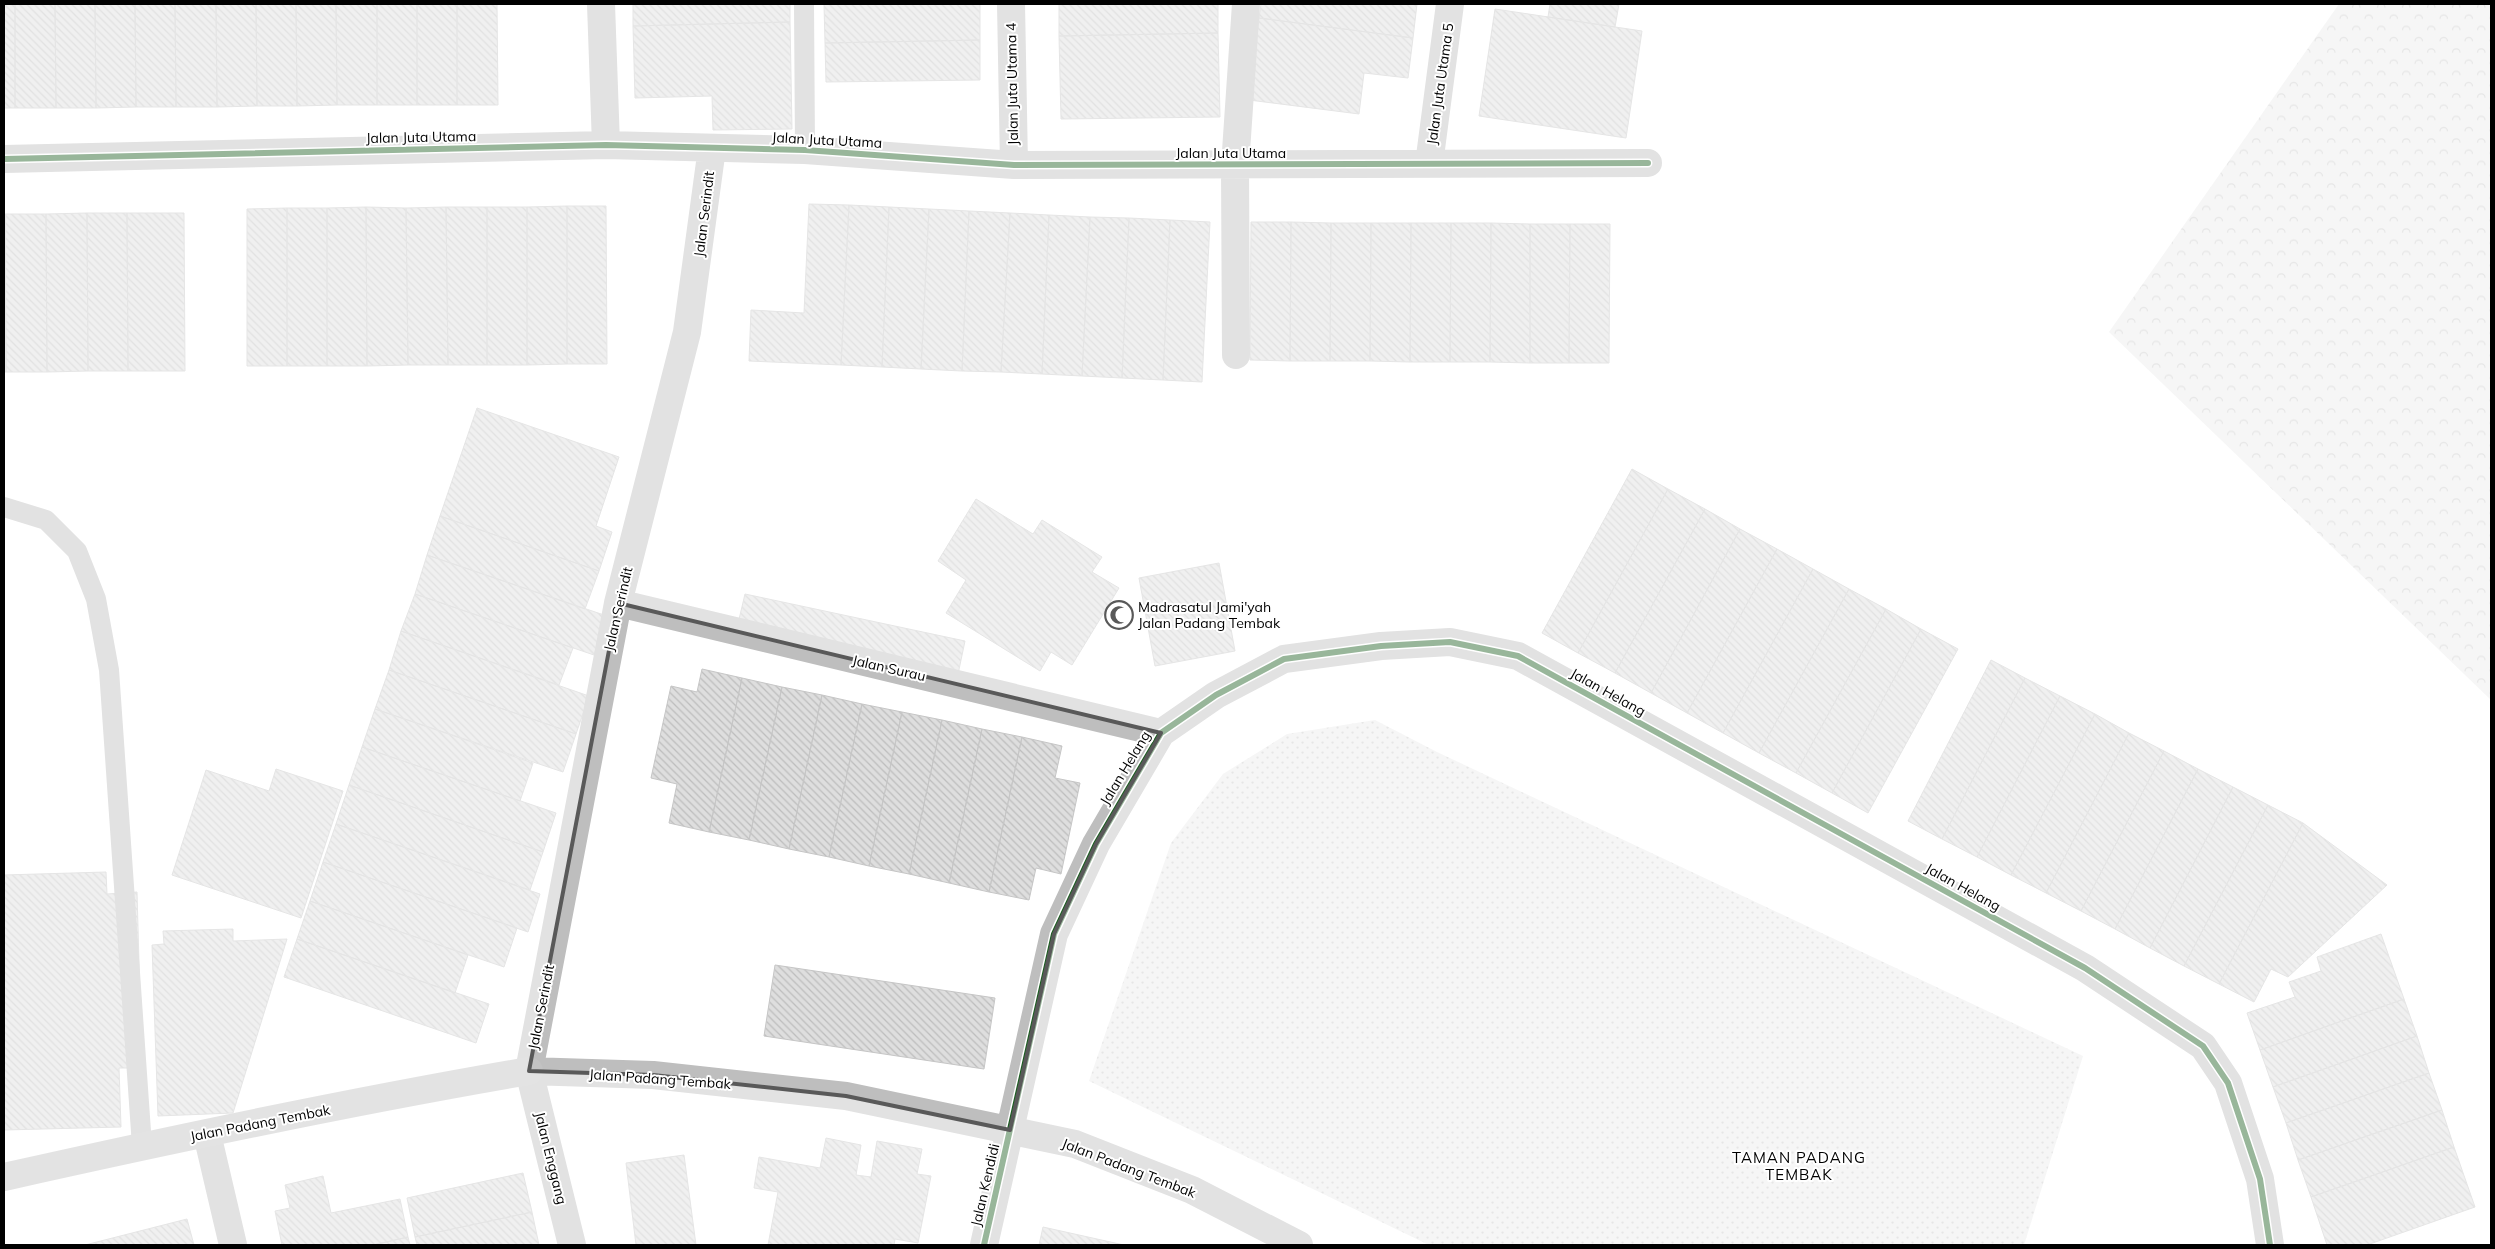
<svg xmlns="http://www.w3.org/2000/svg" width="2495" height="1249" font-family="Mulish,sans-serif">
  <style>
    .grass { fill: url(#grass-dots) }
    .forest { fill: url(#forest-crowns) }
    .building { fill: url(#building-back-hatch); stroke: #c6c6c6 }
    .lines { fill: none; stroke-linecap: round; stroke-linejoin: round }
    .lane { stroke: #bebebe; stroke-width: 20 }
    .street { stroke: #bebebe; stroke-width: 28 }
    .secondary { stroke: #c2c2c2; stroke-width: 28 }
    .cycleway-casing { stroke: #fff; stroke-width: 9 }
    .cycleway { stroke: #1b5e20; stroke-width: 6 }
    .marked { fill: none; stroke: #595959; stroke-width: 4; stroke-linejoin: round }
    .labels { text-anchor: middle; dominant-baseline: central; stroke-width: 4; stroke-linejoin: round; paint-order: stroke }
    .street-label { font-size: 14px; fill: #000; stroke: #fff }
    .poi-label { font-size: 14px; fill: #000; stroke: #fff; text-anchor: start }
    .neighbourhood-label { font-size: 15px; letter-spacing: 1px; fill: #000; stroke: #fff }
  </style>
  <defs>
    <pattern id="grass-dots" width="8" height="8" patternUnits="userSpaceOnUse" patternTransform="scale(1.25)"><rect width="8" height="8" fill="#ebebeb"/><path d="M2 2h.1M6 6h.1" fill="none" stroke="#c8c8c8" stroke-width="1.8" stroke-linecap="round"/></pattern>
    <pattern id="forest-crowns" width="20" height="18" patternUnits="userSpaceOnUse" patternTransform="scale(1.25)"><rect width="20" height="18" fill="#ebebeb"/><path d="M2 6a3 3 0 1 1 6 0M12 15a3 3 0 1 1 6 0" fill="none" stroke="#c8c8c8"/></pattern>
    <pattern id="building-back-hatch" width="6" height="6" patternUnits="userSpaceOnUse" patternTransform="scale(1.25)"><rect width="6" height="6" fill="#dedede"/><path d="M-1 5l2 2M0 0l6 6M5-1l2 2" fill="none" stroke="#bdbdbd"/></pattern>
  </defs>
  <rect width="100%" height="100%" fill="#fff"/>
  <path class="grass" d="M 1375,720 L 1437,752 L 2083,1056 L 2024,1245 L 1429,1245 L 1089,1081 L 1171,843 L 1223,774 L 1287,734 Z"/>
  <path class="forest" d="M 2339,4 L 2491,4 L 2491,700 L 2109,332 Z"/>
  <path class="building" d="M 4,4 L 15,4 L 15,108 L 4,108 Z
    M 15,4 L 55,4 L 56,108 L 15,108 Z
    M 55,4 L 95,4 L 96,108 L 56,108 Z
    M 95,4 L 135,4 L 136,107 L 96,108 Z
    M 135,4 L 175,4 L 176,107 L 136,107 Z
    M 175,4 L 216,4 L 217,107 L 176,107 Z
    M 216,4 L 256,4 L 257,106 L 217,107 Z
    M 256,4 L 296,4 L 297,106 L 257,106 Z
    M 296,4 L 336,4 L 337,105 L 297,106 Z
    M 336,4 L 377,4 L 377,105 L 337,105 Z
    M 377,4 L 417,4 L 417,105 L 377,105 Z
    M 417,4 L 457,4 L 457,105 L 417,105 Z
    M 457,4 L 497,4 L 498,105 L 457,105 Z
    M 633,4 L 790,4 L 790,22 L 633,26 Z
    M 824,4 L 980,4 L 980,40 L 825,43 Z
    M 1059,4 L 1218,4 L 1218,33 L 1059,36 Z
    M 1261,4 L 1417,4 L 1413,38 L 1259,18 Z
    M 1550,4 L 1619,4 L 1615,27 L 1548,17 Z
    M 1495,9 L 1642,31 L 1626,138 L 1479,116 Z
    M 1259,18 L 1413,38 L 1408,78 L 1364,73 L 1359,114 L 1249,100 Z
    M 790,22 L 792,129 L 713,130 L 712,96 L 635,98 L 633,26 Z
    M 1218,33 L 1220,117 L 1061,119 L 1059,36 Z
    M 980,40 L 980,80 L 826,82 L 825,43 Z
    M 809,204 L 849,205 L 841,365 L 749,361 L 751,310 L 804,313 Z
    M 849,205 L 889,207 L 882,367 L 841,365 Z
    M 567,206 L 606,206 L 607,364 L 567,364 Z
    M 567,206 L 567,364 L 527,365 L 527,207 Z
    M 366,207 L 406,208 L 408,365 L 367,366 Z
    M 366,207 L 367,366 L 327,366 L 327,208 Z
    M 446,207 L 487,207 L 487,365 L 448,365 Z
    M 446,207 L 448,365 L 408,365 L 406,208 Z
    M 487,207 L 527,207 L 527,365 L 487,365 Z
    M 889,207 L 929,209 L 921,369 L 882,367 Z
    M 287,208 L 327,208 L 327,366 L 287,366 Z
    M 287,208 L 287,366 L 247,366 L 247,209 Z
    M 929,209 L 969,211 L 962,371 L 921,369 Z
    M 969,211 L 1010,213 L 1001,372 L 962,371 Z
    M 87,213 L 127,213 L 128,371 L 88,371 Z
    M 87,213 L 88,371 L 47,372 L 46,214 Z
    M 127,213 L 184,213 L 185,371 L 128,371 Z
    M 1010,213 L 1049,215 L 1042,374 L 1001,372 Z
    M 4,214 L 5,214 L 6,372 L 4,372 Z
    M 5,214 L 46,214 L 47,372 L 6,372 Z
    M 1049,215 L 1090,217 L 1082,376 L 1042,374 Z
    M 1090,217 L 1129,218 L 1122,378 L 1082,376 Z
    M 1129,218 L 1170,220 L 1163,380 L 1122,378 Z
    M 1170,220 L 1210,222 L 1202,382 L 1163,380 Z
    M 1251,222 L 1291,222 L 1290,361 L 1250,360 Z
    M 1291,222 L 1331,223 L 1330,361 L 1290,361 Z
    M 1331,223 L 1371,223 L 1370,361 L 1330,361 Z
    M 1371,223 L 1411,223 L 1410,362 L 1370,361 Z
    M 1411,223 L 1451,223 L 1450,362 L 1410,362 Z
    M 1451,223 L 1491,223 L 1490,362 L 1450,362 Z
    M 1491,223 L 1530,224 L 1530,363 L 1490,362 Z
    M 1530,224 L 1570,224 L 1569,363 L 1530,363 Z
    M 1570,224 L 1610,224 L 1609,363 L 1569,363 Z
    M 477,408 L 619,457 L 596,526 L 612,532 L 599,571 L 440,516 Z
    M 1632,469 L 1668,489 L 1578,653 L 1542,633 Z
    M 1668,489 L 1705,509 L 1615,673 L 1578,653 Z
    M 976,499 L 1033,534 L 1042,520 L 1102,557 L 1092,572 L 1119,588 L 1072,665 L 1051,652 L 1040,671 L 946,613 L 966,580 L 938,561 Z
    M 1705,509 L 1740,529 L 1651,693 L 1615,673 Z
    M 440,516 L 599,571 L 585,609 L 427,555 Z
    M 1740,529 L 1777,549 L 1687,713 L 1651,693 Z
    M 1777,549 L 1813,569 L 1723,733 L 1687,713 Z
    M 427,555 L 607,616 L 594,655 L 415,594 Z
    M 1219,563 L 1235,651 L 1155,666 L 1139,578 Z
    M 1813,569 L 1849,589 L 1759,753 L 1723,733 Z
    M 1849,589 L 1886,609 L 1796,773 L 1759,753 Z
    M 415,594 L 573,648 L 559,685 L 401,631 Z
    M 745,594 L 965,641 L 957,679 L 736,632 Z
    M 1886,609 L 1921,629 L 1832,793 L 1796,773 Z
    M 1921,629 L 1958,649 L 1868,813 L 1832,793 Z
    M 401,631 L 589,696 L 576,734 L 389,670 Z
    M 1991,660 L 2025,678 L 1942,839 L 1908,821 Z
    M 702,669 L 742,678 L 709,832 L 669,823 L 677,784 L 651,778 L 671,686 L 697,692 Z
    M 389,670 L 576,734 L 563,772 L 375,709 Z
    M 742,678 L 782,687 L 749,840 L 709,832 Z
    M 2025,678 L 2060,696 L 1977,857 L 1942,839 Z
    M 782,687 L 822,695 L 789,849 L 749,840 Z
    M 822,695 L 862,704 L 829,857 L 789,849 Z
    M 2060,696 L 2095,714 L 2011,875 L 1977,857 Z
    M 862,704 L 902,712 L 869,866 L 829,857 Z
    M 375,709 L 533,763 L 520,801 L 362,747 Z
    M 902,712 L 942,720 L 909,874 L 869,866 Z
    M 2095,714 L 2129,733 L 2046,893 L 2011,875 Z
    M 942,720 L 982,729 L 949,883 L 909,874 Z
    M 982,729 L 1022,737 L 989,892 L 949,883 Z
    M 2129,733 L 2164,751 L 2081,911 L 2046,893 Z
    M 1022,737 L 1062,746 L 1055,778 L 1080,783 L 1061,874 L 1036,868 L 1029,900 L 989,892 Z
    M 362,747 L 556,813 L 543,852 L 349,785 Z
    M 2164,751 L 2198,769 L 2115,929 L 2081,911 Z
    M 276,769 L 343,791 L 301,918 L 172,875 L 206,770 L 269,791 Z
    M 2198,769 L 2233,787 L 2150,948 L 2115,929 Z
    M 349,785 L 543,852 L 530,890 L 336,824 Z
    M 2233,787 L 2268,805 L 2184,966 L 2150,948 Z
    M 2268,805 L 2303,823 L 2219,984 L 2184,966 Z
    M 2303,823 L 2387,885 L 2288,977 L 2271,969 L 2254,1002 L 2219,984 Z
    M 336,824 L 540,894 L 528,932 L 323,862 Z
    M 323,862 L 517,928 L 504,967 L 310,901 Z
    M 106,872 L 107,894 L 137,892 L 142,1068 L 119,1068 L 121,1127 L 4,1130 L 4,875 Z
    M 310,901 L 468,955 L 455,993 L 297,939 Z
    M 233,929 L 233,941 L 287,939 L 233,1113 L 158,1116 L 152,945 L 164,944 L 163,931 Z
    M 2381,934 L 2404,999 L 2260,1050 L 2247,1013 L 2295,997 L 2289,982 L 2321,971 L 2317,957 Z
    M 297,939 L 489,1004 L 476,1043 L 284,977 Z
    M 775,965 L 995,998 L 984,1069 L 764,1036 Z
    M 2404,999 L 2417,1036 L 2273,1087 L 2260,1050 Z
    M 2417,1036 L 2429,1073 L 2286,1123 L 2273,1087 Z
    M 2429,1073 L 2442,1110 L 2298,1160 L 2286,1123 Z
    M 2442,1110 L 2454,1147 L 2311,1197 L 2298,1160 Z
    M 826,1138 L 861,1145 L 856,1175 L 871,1177 L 877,1141 L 922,1149 L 917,1174 L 931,1176 L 918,1243 L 895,1239 L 894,1245 L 768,1245 L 778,1192 L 754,1188 L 759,1157 L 820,1168 Z
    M 2454,1147 L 2475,1207 L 2367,1245 L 2327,1245 L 2311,1197 Z
    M 684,1155 L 696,1245 L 636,1245 L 626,1163 Z
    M 523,1173 L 532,1212 L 415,1237 L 407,1198 Z
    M 323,1176 L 331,1213 L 400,1199 L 408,1237 L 373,1245 L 282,1245 L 275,1211 L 290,1208 L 285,1185 Z
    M 532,1212 L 539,1245 L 417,1245 L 415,1237 Z
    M 187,1219 L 194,1245 L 85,1245 Z
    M 1043,1227 L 1124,1245 L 1039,1245 Z
    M 408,1237 L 410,1245 L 373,1245 Z"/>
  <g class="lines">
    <path class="lane" d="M 804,4 L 805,150
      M 4,507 L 46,520 L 77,551 L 96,599 L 109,670 L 142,1146"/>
    <path class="street" d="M 601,4 L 606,145
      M 1011,4 L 1014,165
      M 4,159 L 606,145 L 805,150 L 1014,165 L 1648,163
      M 1429,164 L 1450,4
      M 1236,355 L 1235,166 L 1246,4
      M 618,603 L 1161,733
      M 529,1071 L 653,1075 L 846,1096 L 1075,1144 L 1192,1190 L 1299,1245
      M 207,1134 L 233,1245
      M 572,1245 L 529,1071 L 618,603 L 687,332 L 712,148
      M 984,1245 L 1054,934 L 1096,844 L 1161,733 L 1216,695 L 1284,659 L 1381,646 L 1450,642 L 1518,656 L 2085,968 L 2203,1046 L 2228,1083 L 2260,1179 L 2270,1245"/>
    <path class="secondary" d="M 4,1177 C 178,1138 353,1101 529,1071"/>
    <defs>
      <path id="cycleway" d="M 4,159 L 606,145 L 805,150 L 1014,165 L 1648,163
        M 984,1245 L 1054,934 L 1096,844 L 1161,733 L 1216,695 L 1284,659 L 1381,646 L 1450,642 L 1518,656 L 2085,968 L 2203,1046 L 2228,1083 L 2260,1179 L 2270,1245"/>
    </defs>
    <use href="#cycleway" class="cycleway-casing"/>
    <use href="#cycleway" class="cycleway"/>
  </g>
  <path d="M0 0H2495V1249H0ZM 618,603 L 1161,733 L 1096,844 L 1054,934 L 1010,1130 L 846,1096 L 653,1075 L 529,1071 Z" fill="#fff" fill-opacity=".55" fill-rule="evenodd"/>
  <path class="marked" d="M 618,603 L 1161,733 L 1096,844 L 1054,934 L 1010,1130 L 846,1096 L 653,1075 L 529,1071 Z"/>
  <defs>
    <symbol id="mosque-ring" viewBox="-11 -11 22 22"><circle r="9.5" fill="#fff" stroke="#595959" stroke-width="1.5"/><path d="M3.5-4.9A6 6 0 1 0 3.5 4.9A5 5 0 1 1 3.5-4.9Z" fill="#595959"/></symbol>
  </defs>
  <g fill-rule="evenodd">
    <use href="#mosque-ring" x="1103" y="599" width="32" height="32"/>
  </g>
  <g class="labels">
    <g class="street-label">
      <text transform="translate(1012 84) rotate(-91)">Jalan Juta Utama 4</text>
      <text transform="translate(1440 84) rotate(-82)">Jalan Juta Utama 5</text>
      <text transform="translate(421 137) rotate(-1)">Jalan Juta Utama</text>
      <text transform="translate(827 140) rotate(3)">Jalan Juta Utama</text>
      <text x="1231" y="153">Jalan Juta Utama</text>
      <text transform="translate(704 214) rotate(-83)">Jalan Serindit</text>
      <text transform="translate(618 609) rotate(-77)">Jalan Serindit</text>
      <text transform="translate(889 668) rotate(13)">Jalan Surau</text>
      <text transform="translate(1608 692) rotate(29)">Jalan Helang</text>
      <text transform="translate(1125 768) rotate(-59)">Jalan Helang</text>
      <text transform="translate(1963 887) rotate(29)">Jalan Helang</text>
      <text transform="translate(541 1007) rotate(-79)">Jalan Serindit</text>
      <text transform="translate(660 1079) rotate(4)">Jalan Padang Tembak</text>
      <text transform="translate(260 1123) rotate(-11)">Jalan Padang Tembak</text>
      <text transform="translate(551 1158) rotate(76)">Jalan Enggang</text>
      <text transform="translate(1129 1168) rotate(21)">Jalan Padang Tembak</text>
      <text transform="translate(985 1185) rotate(-77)">Jalan Kendidi</text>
    </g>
    <g class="poi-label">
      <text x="1138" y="607">Madrasatul Jami'yah<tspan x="1138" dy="16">Jalan Padang Tembak</tspan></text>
    </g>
    <g class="neighbourhood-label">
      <text x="1799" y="1157">TAMAN PADANG<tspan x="1799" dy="17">TEMBAK</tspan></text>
    </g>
  </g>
  <rect width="2495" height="1249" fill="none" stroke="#000000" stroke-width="10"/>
</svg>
